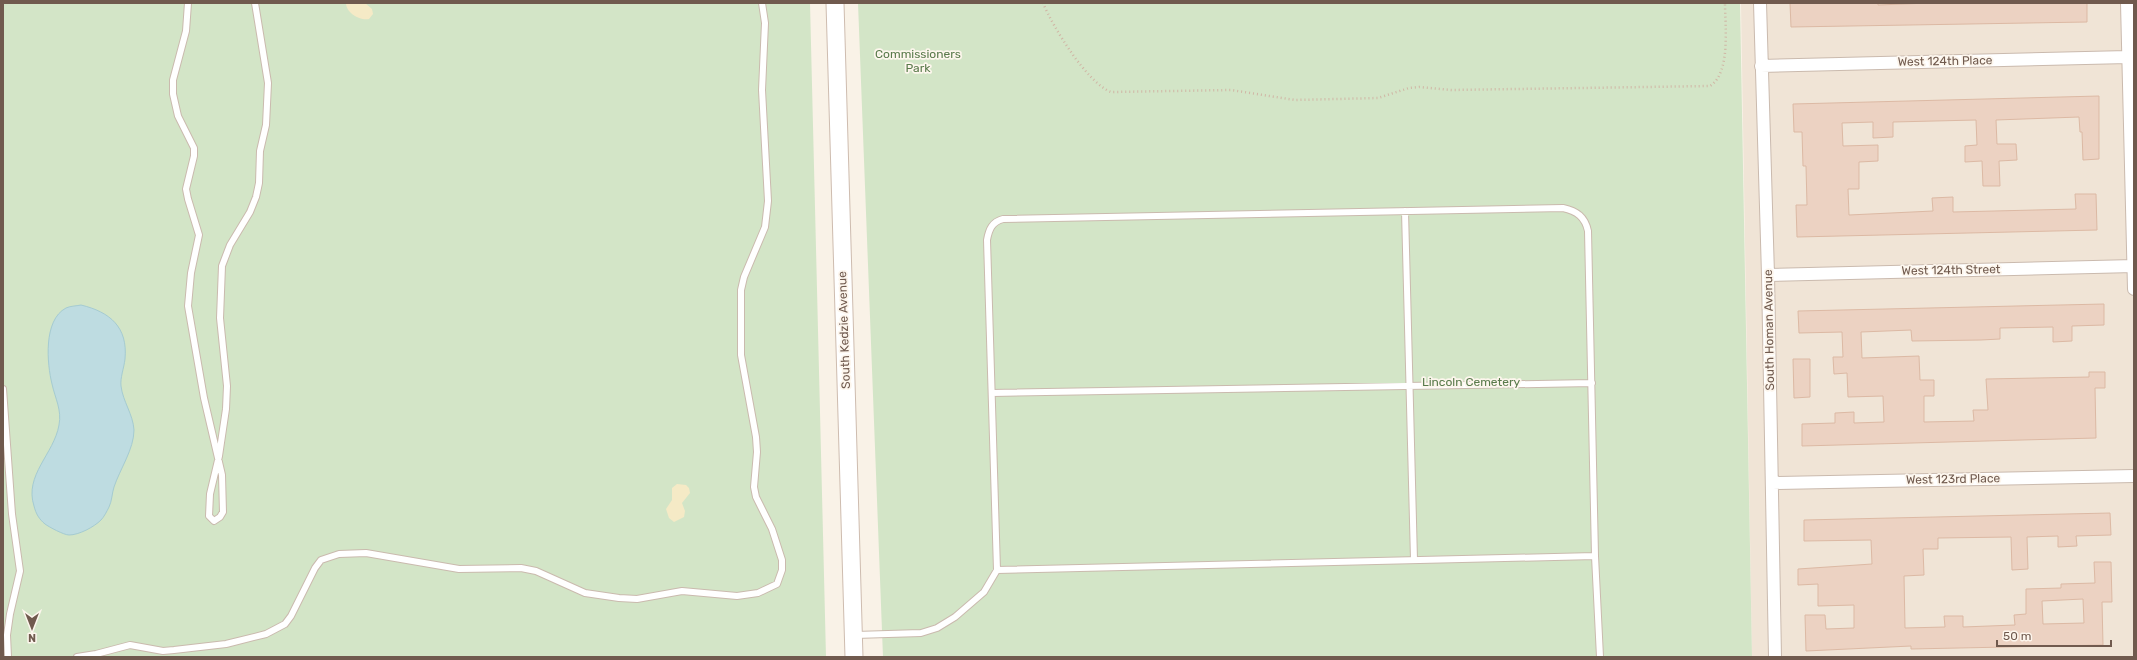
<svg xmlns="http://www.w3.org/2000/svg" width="2137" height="660" font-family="Rubik,sans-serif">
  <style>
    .residential { fill: #f0e4d6 }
    .green { fill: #d3e5c7 }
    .sand { fill: #f5eac6 }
    .water { fill: #bedce1; stroke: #a5cbd1 }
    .building { fill: #ecd2c2; stroke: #dcb9a4; fill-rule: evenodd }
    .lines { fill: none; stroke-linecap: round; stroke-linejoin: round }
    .lane-casing { stroke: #cabaae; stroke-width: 8 }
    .street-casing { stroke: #cabaae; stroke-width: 14 }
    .secondary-casing { stroke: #cebcaf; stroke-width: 19 }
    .path { stroke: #d0b6a5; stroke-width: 2.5; stroke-dasharray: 1 3; stroke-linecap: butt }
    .lane { stroke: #fff; stroke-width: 6 }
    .street { stroke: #fff; stroke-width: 12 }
    .secondary { stroke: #fff; stroke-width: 17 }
    .labels { text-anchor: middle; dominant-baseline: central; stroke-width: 3.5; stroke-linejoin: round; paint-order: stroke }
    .park-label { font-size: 12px; fill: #597a4b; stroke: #fdf6ed }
    .street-label { font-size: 12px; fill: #705a4e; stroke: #fdf6ed }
  </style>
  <rect width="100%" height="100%" fill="#f9f2e7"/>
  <path class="residential" d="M 1741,3 L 2134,3 L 2134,657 L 1752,657 Z"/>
  <path class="green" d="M 3,3 L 810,3 L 826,657 L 3,657 Z
    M 858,3 L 1740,3 L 1752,657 L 883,657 Z"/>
  <path class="sand" d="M 346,3 L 365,3 L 372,9 L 373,14 L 369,19 C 360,21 346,13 346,3 Z
    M 677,484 L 686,485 L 689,488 L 690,493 L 682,503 L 685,511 L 684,517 L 674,522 L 669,518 L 666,509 L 672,500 L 672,488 Z"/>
  <path class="water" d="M 81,305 C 110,312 128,327 125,359 C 124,368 120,378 121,386 C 123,402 133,414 134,430 C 134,449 120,469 114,487 C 112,493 112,501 109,507 C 107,511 104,517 101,520 C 94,527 79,535 69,535 C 64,535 49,527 45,524 C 39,519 36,514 34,506 C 24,475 54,454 59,425 C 62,410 55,398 52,384 C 47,364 43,320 66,308 C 70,306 76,306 81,305 Z"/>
  <path class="building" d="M 1790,3 L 1878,3 L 1878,5 L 1929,3 L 2087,3 L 2087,22 L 1791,27 Z
    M 2099,96 L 2099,159 L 2083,160 L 2082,132 L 2080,132 L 2079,117 L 1996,120 L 1997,144 L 2016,144 L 2017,160 L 1999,161 L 2000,186 L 1983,186 L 1982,161 L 1965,162 L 1965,146 L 1977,145 L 1976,120 L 1893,122 L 1893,137 L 1873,138 L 1873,122 L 1842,123 L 1843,146 L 1878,145 L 1878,161 L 1859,162 L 1859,189 L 1848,189 L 1849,215 L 1933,211 L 1932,198 L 1953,197 L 1953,212 L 2076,209 L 2075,194 L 2096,194 L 2097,230 L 1797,237 L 1796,205 L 1807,205 L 1806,166 L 1803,166 L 1802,132 L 1794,132 L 1793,104 Z
    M 2104,304 L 2104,325 L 2072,326 L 2072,341 L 2053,342 L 2053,327 L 2000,328 L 2000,339 L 1981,340 L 1912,341 L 1911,330 L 1861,332 L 1862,358 L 1919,356 L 1920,380 L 1934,380 L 1934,396 L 1924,396 L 1924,422 L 1974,421 L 1973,410 L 1988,410 L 1986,379 L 2089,377 L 2089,372 L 2105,372 L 2105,388 L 2095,388 L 2096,438 L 1802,446 L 1802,424 L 1835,423 L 1835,413 L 1854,412 L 1854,423 L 1884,422 L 1883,396 L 1848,397 L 1847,373 L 1834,374 L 1833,357 L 1843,357 L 1842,332 L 1799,333 L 1798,311 Z
    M 1793,359 L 1810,359 L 1810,397 L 1794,398 Z
    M 2110,513 L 2111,535 L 2076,536 L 2077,546 L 2058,547 L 2058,536 L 2027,537 L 2028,569 L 2012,570 L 2011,537 L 1938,538 L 1938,549 L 1923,549 L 1924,575 L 1904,576 L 1905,628 L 1945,627 L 1944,616 L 1963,616 L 1963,627 L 2015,625 L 2014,615 L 2026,614 L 2026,589 L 2061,588 L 2061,584 L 2095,583 L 2094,562 L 2111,562 L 2112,602 L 2102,602 L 2103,645 L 1911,649 L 1911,646 L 1806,651 L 1805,615 L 1825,615 L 1826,629 L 1854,628 L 1854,605 L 1818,606 L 1818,584 L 1798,585 L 1798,569 L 1872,564 L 1871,540 L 1804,541 L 1804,520 ZM 2083,599 L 2084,623 L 2043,624 L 2042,601 Z"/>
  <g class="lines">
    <defs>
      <path id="lane" d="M 188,3 L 186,31 L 173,80 L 173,94 L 178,116 L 194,148 L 194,156 L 186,189 L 188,199 L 199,235 L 191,273 L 188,306 L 204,398 L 222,475 L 223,512 L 220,517 L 214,521 L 209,516 L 210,494 L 219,456 L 226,409 L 227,386 L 220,318 L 222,266 L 230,245 L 250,212 L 256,197 L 259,183 L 260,151 L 266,125 L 268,83 L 255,3
        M 1405,211 L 1414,560
        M 3,389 L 12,514 L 20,571 L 10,614 L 7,635 L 8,657
        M 992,393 L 1592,383
        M 997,570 L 1595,556
        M 855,635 L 921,633 L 937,628 L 955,617 L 984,592 L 997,570 L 987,240 C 989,229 992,222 1003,219 L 1563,208 C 1577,211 1585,217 1588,231 L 1595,556 L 1600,657
        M 77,657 L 96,654 L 130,645 L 163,651 L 174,650 L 226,644 L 266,634 L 285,624 L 291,616 L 315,568 L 321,560 L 339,554 L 366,553 L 459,569 L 521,568 L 536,571 L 585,593 L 619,598 L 637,599 L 682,591 L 737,596 L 758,593 L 777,584 L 782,570 L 782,560 L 772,529 L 756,497 L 754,487 L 757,452 L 756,437 L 741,355 L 741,290 L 744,277 L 765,227 L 768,201 L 762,90 L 765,23 L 762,3"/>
      <path id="street" d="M 1760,3 L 1768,275 L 1775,657
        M 2127,3 L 2134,289
        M 1761,66 L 2128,57
        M 1768,275 L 2134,266
        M 1773,483 L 2134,476"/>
      <path id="secondary" d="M 835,3 L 854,657"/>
    </defs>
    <use href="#lane" class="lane-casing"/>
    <use href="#street" class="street-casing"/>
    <use href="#secondary" class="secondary-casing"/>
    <path class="path" d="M 1043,3 C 1053,27 1087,83 1111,92 L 1231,90 L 1295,100 L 1378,98 L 1409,88 L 1419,87 L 1451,90 L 1710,86 C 1731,73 1725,25 1725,3"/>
    <use href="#lane" class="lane"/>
    <use href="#street" class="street"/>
    <use href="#secondary" class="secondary"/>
  </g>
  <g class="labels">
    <g class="park-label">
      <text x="918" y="54">Commissioners<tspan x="918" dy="14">Park</tspan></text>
      <text x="1471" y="382">Lincoln Cemetery</text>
    </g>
    <g class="street-label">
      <text transform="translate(1945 61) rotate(-1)">West 124th Place</text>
      <text transform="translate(1951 270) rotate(-1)">West 124th Street</text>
      <text transform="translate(844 330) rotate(-92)">South Kedzie Avenue</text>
      <text transform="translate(1769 330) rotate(-91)">South Homan Avenue</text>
      <text transform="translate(1953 479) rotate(-1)">West 123rd Place</text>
    </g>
  </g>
  <rect width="2137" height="660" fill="none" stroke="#705a4e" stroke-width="8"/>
  <g transform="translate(32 628) rotate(180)" stroke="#fdf6ed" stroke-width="3" paint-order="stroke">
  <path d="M0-3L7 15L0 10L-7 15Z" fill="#705a4e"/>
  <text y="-6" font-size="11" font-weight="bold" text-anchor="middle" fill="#705a4e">N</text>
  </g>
  <path d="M1997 640v6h114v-6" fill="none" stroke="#705a4e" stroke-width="2"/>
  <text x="2003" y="640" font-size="12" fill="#705a4e" stroke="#fdf6ed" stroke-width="3" paint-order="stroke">50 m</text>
</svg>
